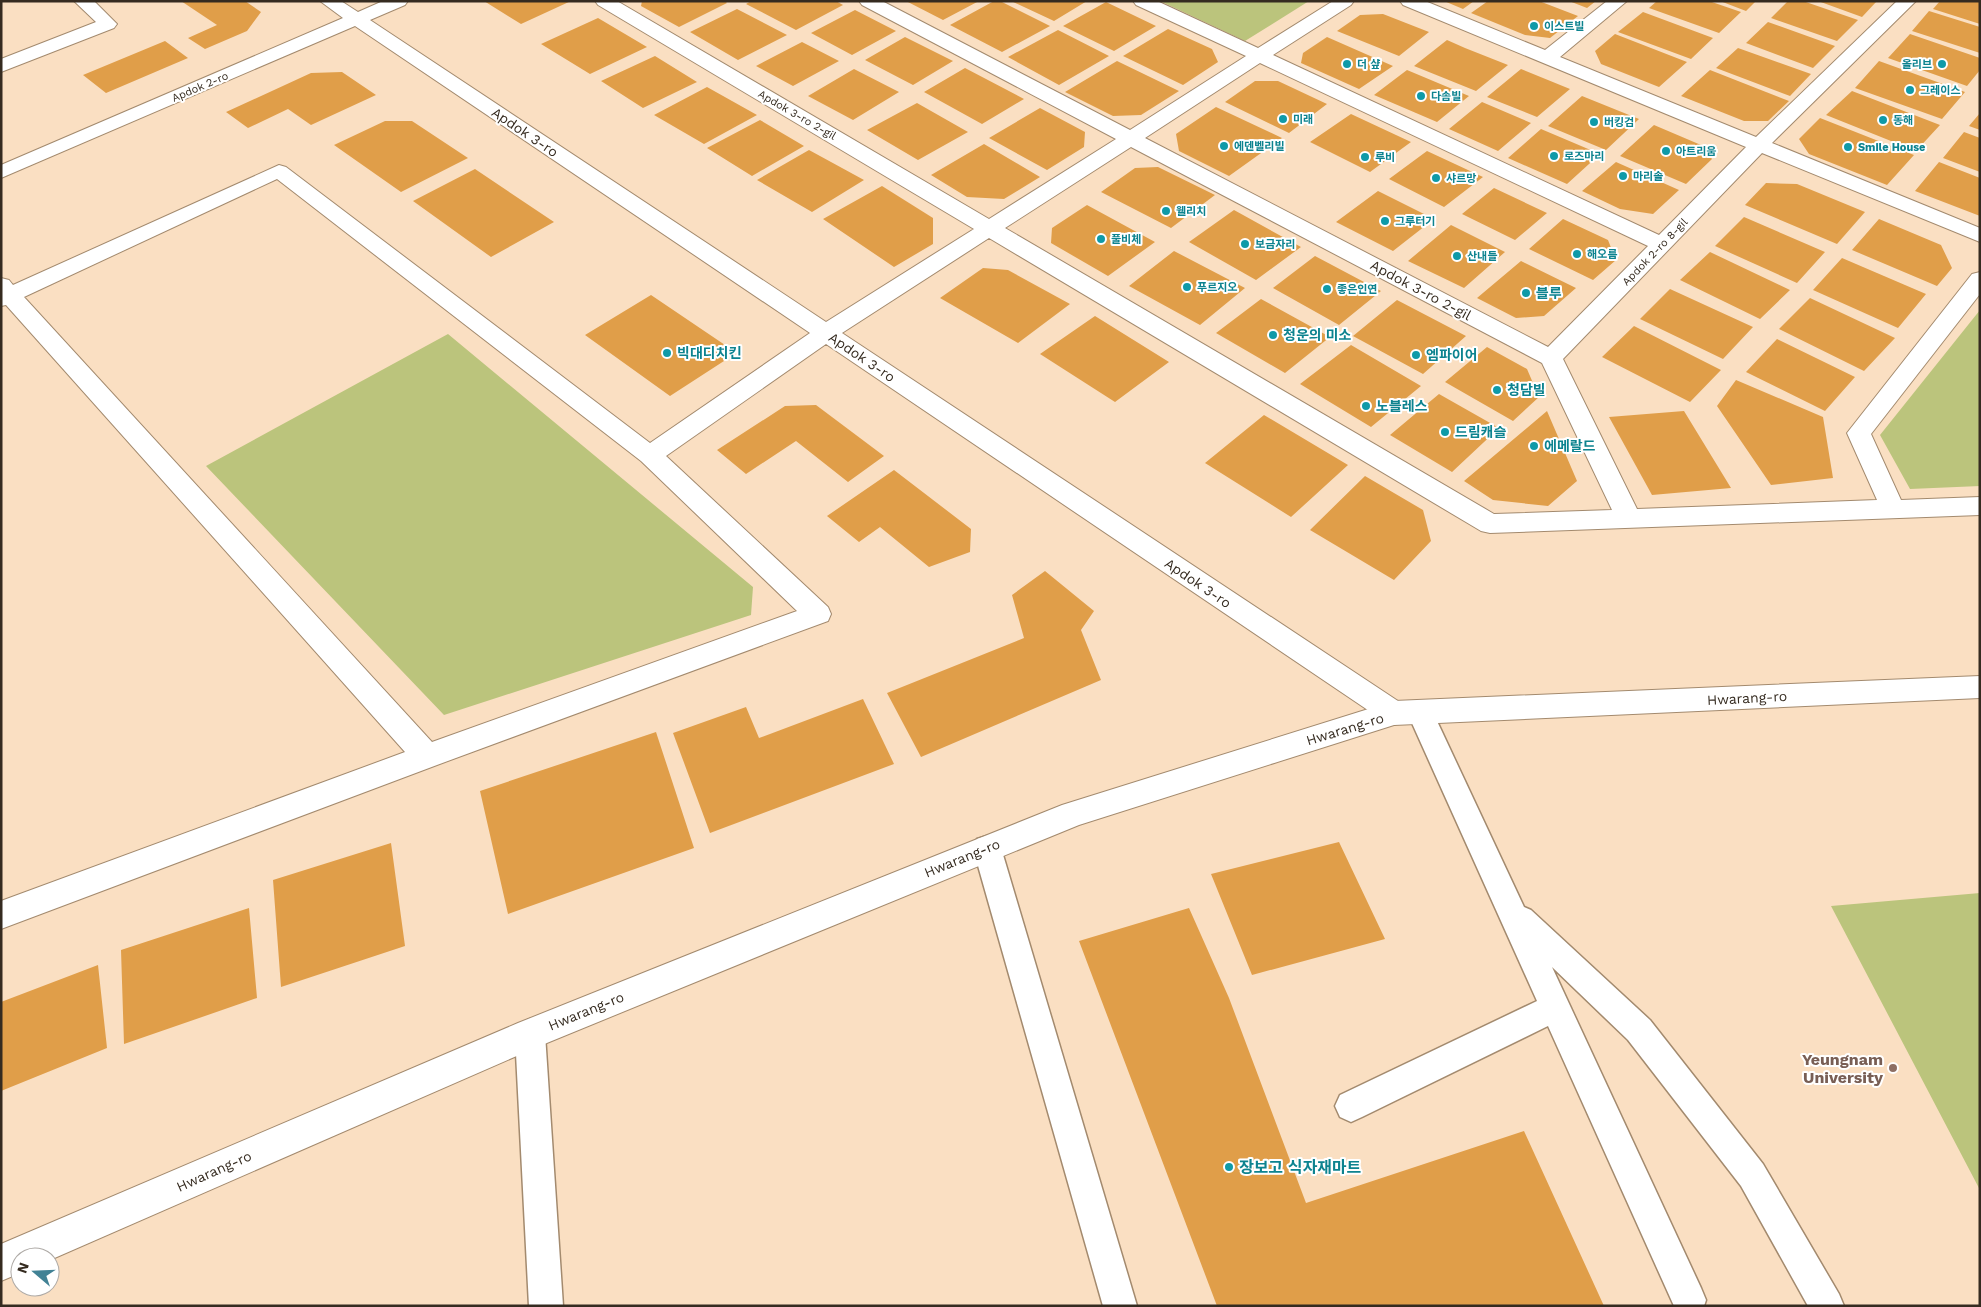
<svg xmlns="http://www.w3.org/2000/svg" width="1981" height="1307" font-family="'Work Sans','Noto Sans KR',sans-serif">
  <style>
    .green { fill: #bbc47c }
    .building { fill: #e09e49 }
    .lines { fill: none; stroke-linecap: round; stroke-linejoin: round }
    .service-casing { stroke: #a38a6e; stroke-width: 3 }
    .minor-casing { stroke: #a38a6e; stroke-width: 2 }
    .tertiary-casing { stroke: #a38a6e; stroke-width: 2 }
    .service { fill: #fff; fill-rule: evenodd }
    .minor { fill: #fff; fill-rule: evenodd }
    .tertiary { fill: #fff; fill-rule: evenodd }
    .culture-dot { fill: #0f9aa8; stroke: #fff; stroke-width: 2 }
    .education-dot { fill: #8d6e63; stroke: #fff; stroke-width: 2 }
    .labels { text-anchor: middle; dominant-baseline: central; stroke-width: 4; stroke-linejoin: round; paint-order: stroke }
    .far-culture-label { font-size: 11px; font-weight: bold; fill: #0d838f; stroke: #fff; text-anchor: start }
    .far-street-label { font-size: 11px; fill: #352b20; stroke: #fff }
    .street-label { font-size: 14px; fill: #352b20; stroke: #fff }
    .culture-label { font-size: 14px; font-weight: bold; fill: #0d838f; stroke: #fff; text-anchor: start }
    .near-education-label { font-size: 16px; font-weight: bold; fill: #785e54; stroke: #fff; text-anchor: end }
    .near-culture-label { font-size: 16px; font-weight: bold; fill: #0d838f; stroke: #fff; text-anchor: start }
  </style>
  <rect width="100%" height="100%" fill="#fadfc2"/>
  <path class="green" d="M 1160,1 L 1309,1 L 1245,41 Z
    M 1980,310 L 1980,486 L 1910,489 L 1880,435 Z
    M 448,334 L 753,587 L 751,615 L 444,715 L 206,466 Z
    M 1980,893 L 1980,1190 L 1831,906 Z"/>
  <path class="building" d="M 181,1 L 245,1 L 261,12 L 247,31 L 205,49 L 188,38 L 217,25 Z
    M 484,1 L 571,1 L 521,24 Z
    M 642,1 L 725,1 L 727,3 L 679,27 L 641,6 Z
    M 751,1 L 836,1 L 843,5 L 796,30 L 746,4 Z
    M 906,1 L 979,1 L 943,20 Z
    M 994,1 L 1000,1 L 1050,26 L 1002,52 L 950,25 Z
    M 1011,1 L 1087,1 L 1054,21 Z
    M 1444,1 L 1474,1 L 1463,9 Z
    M 1488,1 L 1539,1 L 1578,16 L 1550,38 L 1525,35 L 1471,13 Z
    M 1569,1 L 1596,1 L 1587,8 Z
    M 1657,1 L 1709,1 L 1741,12 L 1719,33 L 1649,8 Z
    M 1720,1 L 1756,1 L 1746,11 Z
    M 1788,1 L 1803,1 L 1858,20 L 1837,41 L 1771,18 Z
    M 1818,1 L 1877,1 L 1862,17 Z
    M 1940,1 L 1980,1 L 1980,24 L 1933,9 Z
    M 1106,2 L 1156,26 L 1114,51 L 1063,26 Z
    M 737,9 L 787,35 L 738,60 L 690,32 Z
    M 855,10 L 896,31 L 852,55 L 811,33 Z
    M 1929,11 L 1980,27 L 1980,53 L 1912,31 Z
    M 1643,12 L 1713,38 L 1691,59 L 1618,32 Z
    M 1383,14 L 1429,32 L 1399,56 L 1337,31 L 1360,15 Z
    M 598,18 L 647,47 L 590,74 L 541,44 Z
    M 1768,22 L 1835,46 L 1813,68 L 1746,43 Z
    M 1168,29 L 1212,49 L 1218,62 L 1183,85 L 1123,56 Z
    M 1058,30 L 1109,56 L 1059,85 L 1008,57 Z
    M 1615,34 L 1687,62 L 1659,87 L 1601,64 L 1595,51 Z
    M 1910,34 L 1980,58 L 1980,70 L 1967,86 L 1888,58 Z
    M 905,37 L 953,61 L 913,85 L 865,60 Z
    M 1327,37 L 1393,66 L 1359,89 L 1301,63 L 1303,53 Z
    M 1447,40 L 1465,48 L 1508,65 L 1476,91 L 1414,66 Z
    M 165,41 L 188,58 L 106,93 L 83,75 Z
    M 802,42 L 839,61 L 793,86 L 756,66 Z
    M 1738,48 L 1811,74 L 1790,96 L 1716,68 Z
    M 655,56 L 697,82 L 643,108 L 601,81 Z
    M 1117,61 L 1179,91 L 1141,115 L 1113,116 L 1065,92 Z
    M 1879,61 L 1965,92 L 1942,119 L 1855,88 Z
    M 965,68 L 1024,99 L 982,124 L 924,92 Z
    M 854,69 L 899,92 L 853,120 L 808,96 Z
    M 1521,69 L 1570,89 L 1537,117 L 1487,97 Z
    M 1407,70 L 1469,96 L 1437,122 L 1374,95 Z
    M 1710,70 L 1789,101 L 1768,121 L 1744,121 L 1681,96 Z
    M 342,72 L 376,95 L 311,125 L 288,109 L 248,128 L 226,112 L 311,73 Z
    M 1255,81 L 1278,81 L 1327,104 L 1289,133 L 1225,102 Z
    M 707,87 L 757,115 L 704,144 L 654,115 Z
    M 1852,91 L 1940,125 L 1916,151 L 1826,115 Z
    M 1582,96 L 1639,119 L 1606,150 L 1548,126 Z
    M 1482,102 L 1531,123 L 1498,151 L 1449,129 Z
    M 917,103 L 968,132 L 918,160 L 867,130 Z
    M 1216,107 L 1282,138 L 1229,176 L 1179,151 L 1176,134 Z
    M 1040,108 L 1085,132 L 1084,147 L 1047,170 L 989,138 Z
    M 1980,113 L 1980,130 L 1969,126 Z
    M 1351,114 L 1411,142 L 1370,172 L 1310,142 Z
    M 1820,118 L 1914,155 L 1887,185 L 1809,154 L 1799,139 Z
    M 760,120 L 804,146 L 752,176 L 707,148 Z
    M 385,121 L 412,121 L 468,158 L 401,192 L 334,145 Z
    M 1654,125 L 1701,145 L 1712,159 L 1686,184 L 1620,156 Z
    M 1541,129 L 1600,154 L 1567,184 L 1508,158 Z
    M 1964,132 L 1980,138 L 1980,172 L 1943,158 Z
    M 984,144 L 1040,177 L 1004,199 L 967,197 L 931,175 Z
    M 809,150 L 864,180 L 812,212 L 757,180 Z
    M 1427,151 L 1483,177 L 1444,207 L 1389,179 Z
    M 1616,162 L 1679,190 L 1653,214 L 1620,209 L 1582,191 Z
    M 1939,162 L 1980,178 L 1980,216 L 1915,191 Z
    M 1158,167 L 1215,195 L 1171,228 L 1101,192 L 1135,168 Z
    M 475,169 L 554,222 L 491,257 L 413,201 Z
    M 1766,183 L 1797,184 L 1865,212 L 1837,244 L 1745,205 Z
    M 882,186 L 933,218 L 933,244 L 894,267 L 823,219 Z
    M 1494,188 L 1547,213 L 1515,240 L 1462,214 Z
    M 1378,191 L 1434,219 L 1393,251 L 1336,222 Z
    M 1087,205 L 1155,242 L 1108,276 L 1051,243 L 1052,228 Z
    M 1234,210 L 1301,247 L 1256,280 L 1189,242 Z
    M 1744,217 L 1825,252 L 1797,283 L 1715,246 Z
    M 1563,219 L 1608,240 L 1616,260 L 1593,280 L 1529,249 Z
    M 1879,219 L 1941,245 L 1952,268 L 1937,286 L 1852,250 Z
    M 1451,225 L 1505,252 L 1464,288 L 1408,261 Z
    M 1174,251 L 1245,288 L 1200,325 L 1129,286 Z
    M 1710,252 L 1790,290 L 1760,319 L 1680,280 Z
    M 1315,256 L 1381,291 L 1339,325 L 1273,288 Z
    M 1842,258 L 1926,294 L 1898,328 L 1813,290 Z
    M 1521,261 L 1576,288 L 1544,316 L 1516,318 L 1477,298 Z
    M 983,268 L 1008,270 L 1070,304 L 1018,343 L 940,298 Z
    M 1670,289 L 1753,327 L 1723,359 L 1640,319 Z
    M 651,295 L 725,345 L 724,361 L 670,396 L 585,335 Z
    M 1810,298 L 1895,338 L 1864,371 L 1779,329 Z
    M 1261,299 L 1330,337 L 1285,373 L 1216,333 Z
    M 1397,300 L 1466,336 L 1423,374 L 1353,336 Z
    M 1095,316 L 1169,362 L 1115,402 L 1040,354 Z
    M 1634,326 L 1721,370 L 1690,402 L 1602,357 Z
    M 1777,339 L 1855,377 L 1825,411 L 1746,372 Z
    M 1351,345 L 1421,386 L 1371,427 L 1300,384 Z
    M 1487,347 L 1527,369 L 1539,397 L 1513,421 L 1445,382 Z
    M 1736,380 L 1823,417 L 1833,478 L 1771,485 L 1717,406 Z
    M 1439,394 L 1499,428 L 1452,472 L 1390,435 Z
    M 816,405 L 884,456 L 848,482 L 796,441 L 746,474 L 717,450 L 785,406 Z
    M 1547,411 L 1577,481 L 1548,506 L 1493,500 L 1464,481 Z
    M 1684,411 L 1731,488 L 1652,495 L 1609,417 Z
    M 1264,415 L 1348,465 L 1291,517 L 1205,463 Z
    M 894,470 L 971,529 L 970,552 L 929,567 L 880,527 L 859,542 L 827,516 Z
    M 1365,476 L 1423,510 L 1431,541 L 1394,580 L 1310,530 Z
    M 1045,571 L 1094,611 L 1081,630 L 1101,680 L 921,757 L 887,693 L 1024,638 L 1012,595 Z
    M 863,699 L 894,764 L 710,833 L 673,733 L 746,707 L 759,738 Z
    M 656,732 L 694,848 L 508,914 L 480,791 Z
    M 1339,842 L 1385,939 L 1252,975 L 1211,874 Z
    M 391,843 L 405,946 L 281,987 L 273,880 Z
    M 249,908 L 257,998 L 124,1044 L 121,950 Z
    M 1189,908 L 1229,998 L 1306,1203 L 1524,1131 L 1604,1306 L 1217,1306 L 1079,941 Z
    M 98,965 L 107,1048 L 1,1091 L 1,1002 Z"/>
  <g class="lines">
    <defs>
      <path id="service" d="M 1420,701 L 1429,704 L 1524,907 L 1531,910 L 1650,1020 L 1763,1164 L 1839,1294 L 1844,1306 L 1808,1306 L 1741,1186 L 1628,1040 L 1552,967 L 1701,1288 L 1706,1300 L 1704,1306 L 1674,1306 L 1548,1026 L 1362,1117 L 1351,1122 L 1340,1117 L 1335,1106 L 1340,1095 L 1537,1001 L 1407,712 L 1411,704 Z
        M 987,836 L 997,839 L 1001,848 L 1137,1306 L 1103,1306 L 973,848 L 977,839 Z
        M 530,1019 L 541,1024 L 545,1034 L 563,1306 L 529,1306 L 515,1034 L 519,1024 Z"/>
      <path id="minor" d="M 74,1 L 94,1 L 117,24 L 114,28 L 1,72 L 1,59 L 96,22 Z
        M 320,1 L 341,1 L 358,12 L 383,1 L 408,1 L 405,5 L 370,20 L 826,322 L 974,229 L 598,5 L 595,1 L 617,1 L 989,219 L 1116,139 L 862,5 L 859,1 L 882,1 L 1130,130 L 1246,56 L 1136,5 L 1133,1 L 1157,1 L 1258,48 L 1333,1 L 1354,1 L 1351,5 L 1273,55 L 1659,235 L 1746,147 L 1403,5 L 1400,1 L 1425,1 L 1545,50 L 1607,1 L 1627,1 L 1560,57 L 1756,137 L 1897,1 L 1916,1 L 1772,143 L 1980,228 L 1980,242 L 1762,153 L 1563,359 L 1637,509 L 1877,500 L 1847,433 L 1972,274 L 1980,272 L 1980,294 L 1871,434 L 1901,500 L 1980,497 L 1980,515 L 1490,533 L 1481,531 L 989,238 L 842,333 L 1404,705 L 1408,713 L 1404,721 L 1394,725 L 1384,721 L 826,344 L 666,456 L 828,607 L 831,614 L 828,621 L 437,765 L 1,929 L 1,901 L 405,752 L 6,305 L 1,306 L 1,278 L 9,280 L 13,285 L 279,165 L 286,167 L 650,443 L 810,333 L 355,26 L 1,178 L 1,165 L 343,18 ZM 1260,63 L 1648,246 L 1548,347 L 1145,138 ZM 1131,147 L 1542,363 L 1612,510 L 1494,514 L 1005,228 ZM 277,179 L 641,461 L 797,611 L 432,742 L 24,297 Z"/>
      <path id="tertiary" d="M 1980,676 L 1980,698 L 1394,725 L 1079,825 L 542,1045 L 50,1260 L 50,1257 L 20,1257 L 20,1273 L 1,1281 L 1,1244 L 518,1023 L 1062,805 L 1394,701 Z"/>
    </defs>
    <use href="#service" class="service-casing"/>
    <use href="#minor" class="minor-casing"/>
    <use href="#tertiary" class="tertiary-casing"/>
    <use href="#service" class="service"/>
    <use href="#minor" class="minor"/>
    <use href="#tertiary" class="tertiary"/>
  </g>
  <g class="culture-dot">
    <circle cx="1534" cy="26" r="5"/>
    <circle cx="1347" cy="64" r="5"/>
    <circle cx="1942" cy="64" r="5"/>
    <circle cx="1910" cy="90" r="5"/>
    <circle cx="1421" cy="96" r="5"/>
    <circle cx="1283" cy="119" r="5"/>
    <circle cx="1883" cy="120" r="5"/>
    <circle cx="1594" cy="122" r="5"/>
    <circle cx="1224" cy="146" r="5"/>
    <circle cx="1848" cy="147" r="5"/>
    <circle cx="1666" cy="151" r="5"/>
    <circle cx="1554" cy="156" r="5"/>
    <circle cx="1365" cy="157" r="5"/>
    <circle cx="1623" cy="176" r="5"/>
    <circle cx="1436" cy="178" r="5"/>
    <circle cx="1166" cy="211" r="5"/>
    <circle cx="1385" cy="221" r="5"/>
    <circle cx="1101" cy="239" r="5"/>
    <circle cx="1245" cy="244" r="5"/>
    <circle cx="1577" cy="254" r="5"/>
    <circle cx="1457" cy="256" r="5"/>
    <circle cx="1187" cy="287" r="5"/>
    <circle cx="1327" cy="289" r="5"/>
    <circle cx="1526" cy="293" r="5"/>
    <circle cx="1273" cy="335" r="5"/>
    <circle cx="667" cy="353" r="5"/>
    <circle cx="1416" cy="355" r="5"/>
    <circle cx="1497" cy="390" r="5"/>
    <circle cx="1366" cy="406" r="5"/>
    <circle cx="1445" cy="432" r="5"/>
    <circle cx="1534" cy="446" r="5"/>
    <circle cx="1229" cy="1167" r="5"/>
  </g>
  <circle class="education-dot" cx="1893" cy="1068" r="5"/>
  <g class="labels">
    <g class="far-culture-label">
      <text x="1544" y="26">이스트빌</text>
      <text x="1357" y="64">더 샾</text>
      <text x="1932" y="64" text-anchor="end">올리브</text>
      <text x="1920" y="90">그레이스</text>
      <text x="1431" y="96">다솜빌</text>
      <text x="1293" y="119">미래</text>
      <text x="1893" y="120">동해</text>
      <text x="1604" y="122">버킹검</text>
      <text x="1234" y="146">에덴벨리빌</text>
      <text x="1858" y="147">Smile House</text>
      <text x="1676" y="151">아트리움</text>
      <text x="1564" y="156">로즈마리</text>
      <text x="1375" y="157">루비</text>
      <text x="1633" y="176">마리솔</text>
      <text x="1446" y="178">샤르망</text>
      <text x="1176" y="211">웰리치</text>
      <text x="1395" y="221">그루터기</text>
      <text x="1111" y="239">풀비체</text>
      <text x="1255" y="244">보금자리</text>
      <text x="1587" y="254">해오름</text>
      <text x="1467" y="256">산내들</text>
      <text x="1197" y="287">푸르지오</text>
      <text x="1337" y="289">좋은인연</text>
    </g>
    <g class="far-street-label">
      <text transform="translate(200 87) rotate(-23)">Apdok 2-ro</text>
      <text transform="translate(797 115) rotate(30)">Apdok 3-ro 2-gil</text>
      <text transform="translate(1655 252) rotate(-46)">Apdok 2-ro 8-gil</text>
    </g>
    <g class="street-label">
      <text transform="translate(525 132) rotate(34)">Apdok 3-ro</text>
      <text transform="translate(1421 290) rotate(28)">Apdok 3-ro 2-gil</text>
      <text transform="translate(862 357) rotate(34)">Apdok 3-ro</text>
      <text transform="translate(1198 583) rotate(34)">Apdok 3-ro</text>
      <text transform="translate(1747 698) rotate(-3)">Hwarang-ro</text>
      <text transform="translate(1345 729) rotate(-17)">Hwarang-ro</text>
      <text transform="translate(962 858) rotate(-22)">Hwarang-ro</text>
      <text transform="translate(586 1011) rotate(-22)">Hwarang-ro</text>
      <text transform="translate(214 1171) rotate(-24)">Hwarang-ro</text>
    </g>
    <g class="culture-label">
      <text x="1536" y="293">블루</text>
      <text x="1283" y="335">청운의 미소</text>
      <text x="677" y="353">빅대디치킨</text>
      <text x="1426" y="355">엠파이어</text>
      <text x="1507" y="390">청담빌</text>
      <text x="1376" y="406">노블레스</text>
      <text x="1455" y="432">드림캐슬</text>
      <text x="1544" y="446">에메랄드</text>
    </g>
    <g class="near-education-label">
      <text x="1883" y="1059">Yeungnam<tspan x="1883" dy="18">University</tspan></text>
    </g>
    <g class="near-culture-label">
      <text x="1239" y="1167">장보고 식자재마트</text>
    </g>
  </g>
  <rect width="1981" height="1307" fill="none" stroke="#352b20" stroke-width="5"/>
  <g transform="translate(35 1272) rotate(289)"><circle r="24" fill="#ffffff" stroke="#aeaaa6"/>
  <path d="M0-4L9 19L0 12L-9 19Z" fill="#428295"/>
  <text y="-8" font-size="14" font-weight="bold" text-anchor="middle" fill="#352b20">N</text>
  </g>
</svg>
